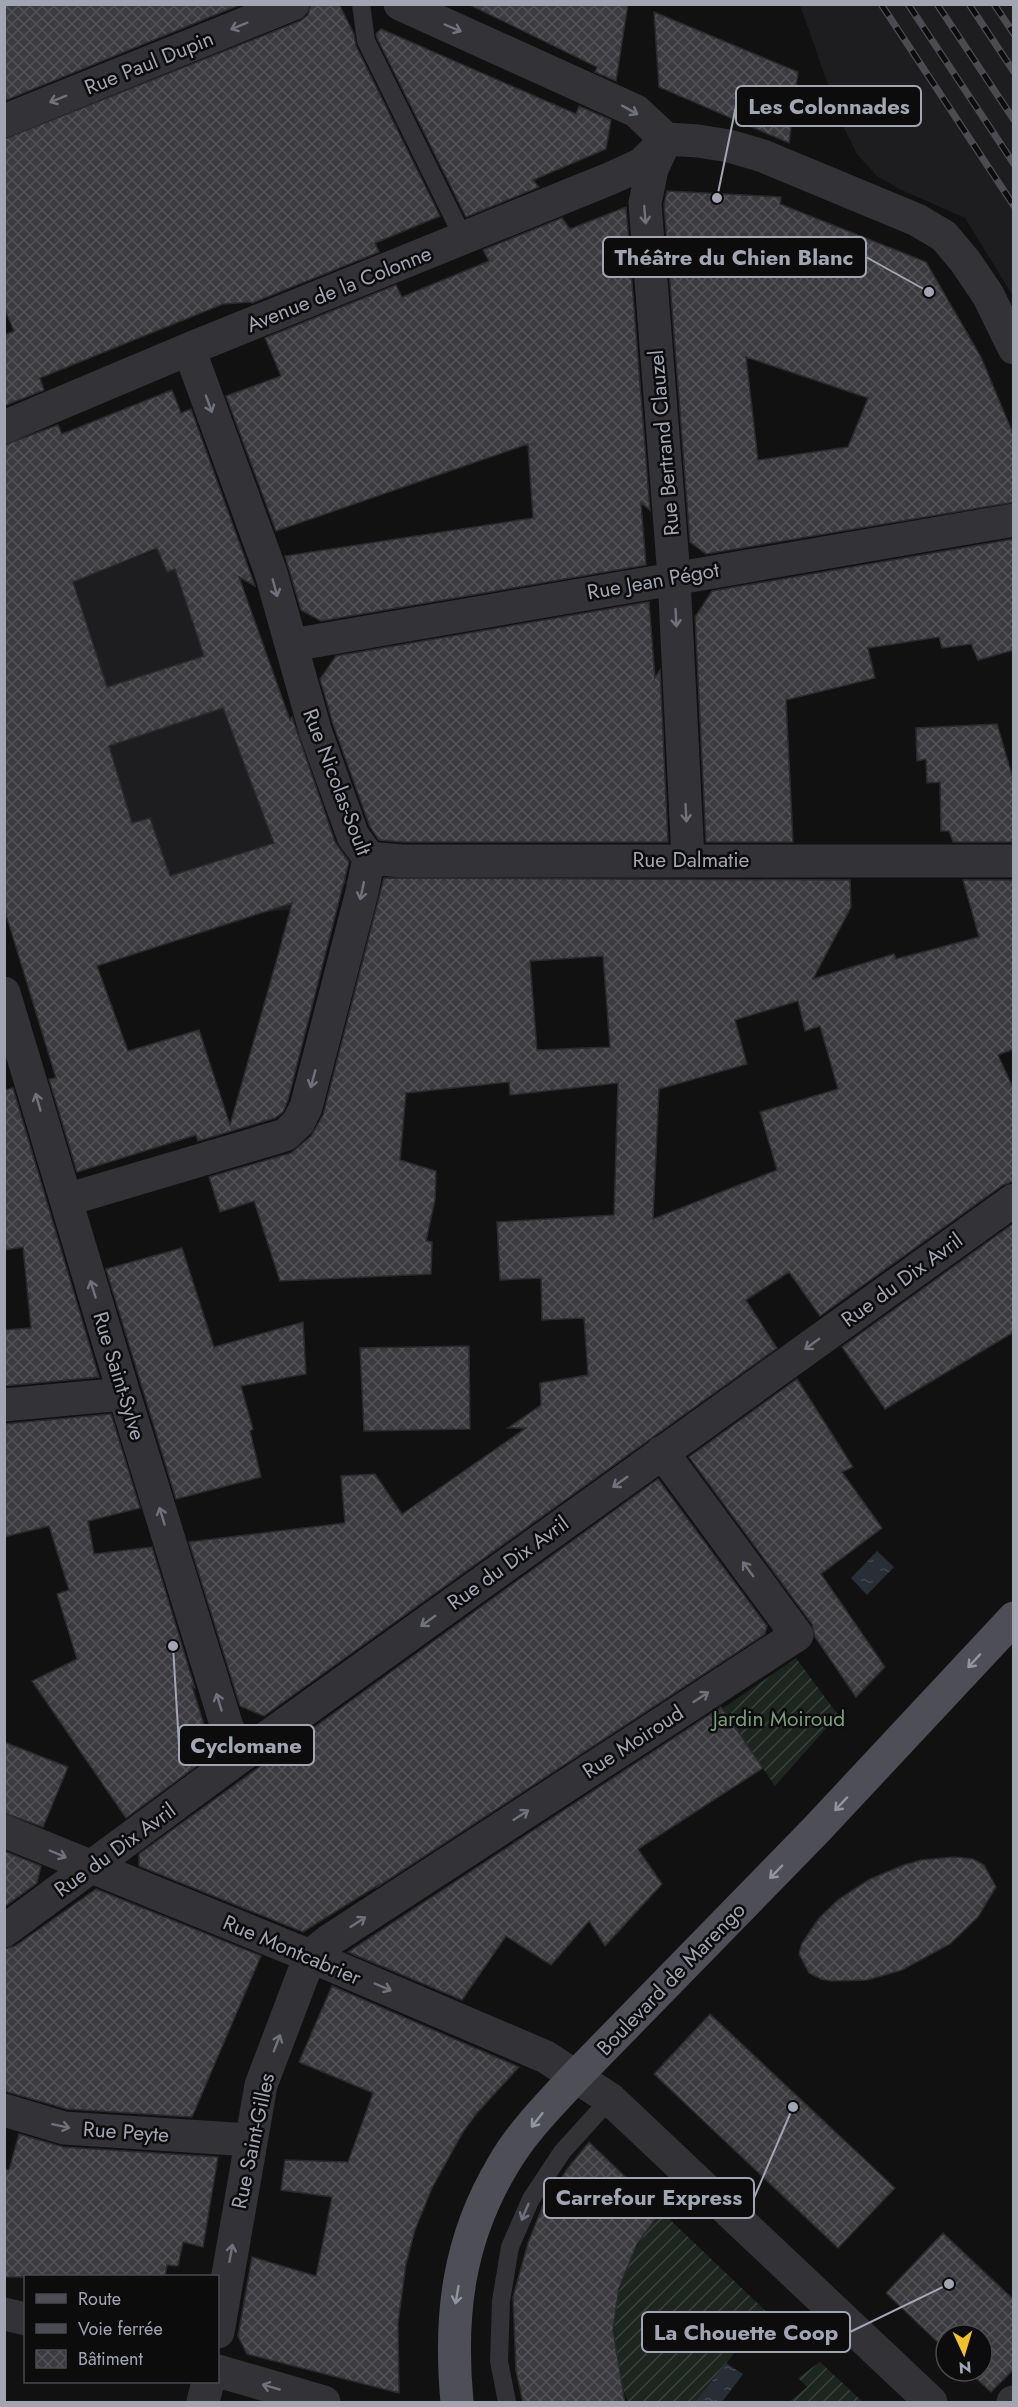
<svg xmlns="http://www.w3.org/2000/svg" width="1018" height="2407" font-family="Jost,sans-serif">
  <style>
    .built { fill: #1d1d1f }
    .garden { fill: url(#garden-furrows) }
    .water { fill: url(#water-ripples) }
    .building { fill: url(#building-cross-hatch); stroke: #2b2b2e; stroke-width: 1.5; fill-rule: evenodd }
    .lines { fill: none; stroke-linecap: round; stroke-linejoin: round }
    .service { stroke: #323237; stroke-width: 18 }
    .minor { stroke: #323237; stroke-width: 33 }
    .primary { stroke: #4e4f56; stroke-width: 33 }
    .rail-casing { stroke: #4b4c52; stroke-width: 7 }
    .rail { stroke: #0c0c0d; stroke-width: 4.5; stroke-dasharray: 14; stroke-linecap: butt }
    .oneway { stroke: #70727b }
    .oneway2 { stroke: #9195a0 }
    .labels { text-anchor: middle; dominant-baseline: central; stroke-width: 5; stroke-linejoin: round; paint-order: stroke }
    .street-label { font-size: 21px; fill: #a2a6b3; stroke: #0c0c0d }
    .park-label { font-size: 21px; fill: #799e7f; stroke: #0c0c0d }
    .leader { fill: none; stroke: #a2a6b3; stroke-width: 2 }
    .callout-dot { fill: #a2a6b3; stroke: #0c0c0d; stroke-width: 2 }
    .callout { fill: #0c0c0d; stroke: #a2a6b3; stroke-width: 2 }
    .callout-label { font-size: 22px; text-anchor: middle; font-weight: bold; fill: #a2a6b3 }
  </style>
  <defs>
    <pattern id="garden-furrows" width="10" height="10" patternUnits="userSpaceOnUse" patternTransform="scale(1.5)"><rect width="10" height="10" fill="#1d251f"/><path d="M-1 1l2-2M0 10L10 0M9 11l2-2" fill="none" stroke="#3b423d"/></pattern>
    <pattern id="water-ripples" width="26" height="14" patternUnits="userSpaceOnUse" patternTransform="scale(1.5)"><rect width="26" height="14" fill="#282e36"/><path d="M2 4q2-2 4 0t4 0M15 11q2-2 4 0t4 0" fill="none" stroke="#444951"/></pattern>
    <pattern id="building-cross-hatch" width="8" height="8" patternUnits="userSpaceOnUse" patternTransform="scale(1.5)"><rect width="8" height="8" fill="#3b3b3f"/><path d="M0 0l8 8M0 8l8-8" fill="none" stroke="#545458"/></pattern>
  </defs>
  <rect width="100%" height="100%" fill="#111112"/>
  <path class="built" d="M 800,5 L 1011,5 L 1014,8 L 1013,296 L 965,218 L 897,188 L 877,176 L 857,154 L 842,124 Z
    M 221,525 L 348,884 L 292,894 L 290,910 L 264,912 L 170,942 L 55,589 Z"/>
  <path class="garden" d="M 796,1658 L 838,1715 L 775,1786 L 722,1709 Z
    M 661,2211 L 776,2321 L 758,2342 L 749,2335 L 695,2402 L 628,2402 C 601,2332 614,2269 661,2211 Z
    M 820,2362 L 863,2402 L 789,2402 L 807,2387 L 798,2378 Z"/>
  <path class="water" d="M 877,1551 L 894,1567 L 867,1595 L 851,1578 Z
    M 726,2363 L 743,2374 L 722,2402 L 695,2402 Z"/>
  <path class="building" d="M 4,4 L 242,4 L 4,101 Z
    M 311,4 L 339,4 L 354,34 L 356,46 L 440,216 L 375,243 L 379,252 L 252,303 L 251,302 L 223,304 L 40,378 L 44,390 L 4,406 L 4,335 L 14,331 L 4,308 L 4,139 L 300,21 L 308,15 Z
    M 468,4 L 628,4 L 616,81 L 595,72 L 597,67 Z
    M 654,12 L 798,72 L 789,143 L 659,87 Z
    M 381,29 L 576,114 L 579,106 L 611,120 L 606,149 L 533,180 L 539,187 L 466,217 L 377,38 L 376,34 Z
    M 667,191 L 781,197 L 780,204 L 926,262 L 981,357 L 1014,436 L 1014,502 L 706,554 L 690,542 L 664,204 ZM 746,357 L 868,398 L 848,447 L 758,460 Z
    M 626,207 L 650,510 L 641,503 L 646,565 L 321,621 L 301,610 L 285,556 L 533,518 L 528,444 L 276,531 L 226,396 L 281,376 L 265,338 L 396,285 L 402,297 L 433,284 L 489,261 L 483,250 L 562,218 L 570,229 Z
    M 172,390 L 181,413 L 191,409 L 255,586 L 239,577 L 290,720 L 292,717 L 335,842 L 349,862 L 288,1100 L 283,1112 L 275,1118 L 198,1141 L 196,1135 L 77,1172 L 49,1079 L 56,1078 L 4,908 L 4,445 L 58,425 L 62,434 ZM 157,548 L 167,572 L 175,569 L 204,656 L 107,687 L 73,582 ZM 223,708 L 274,843 L 170,876 L 150,818 L 132,823 L 109,746 ZM 292,903 L 280,948 L 230,1125 L 199,1030 L 128,1051 L 97,966 Z
    M 1014,539 L 1014,650 L 978,660 L 971,644 L 942,648 L 939,637 L 868,648 L 875,678 L 786,700 L 793,842 L 706,842 L 695,617 L 712,591 Z
    M 649,602 L 655,678 L 660,670 L 668,842 L 403,842 L 379,840 L 370,827 L 333,724 L 320,679 L 336,656 Z
    M 997,724 L 1014,782 L 1014,842 L 953,842 L 949,831 L 941,831 L 940,782 L 927,783 L 926,759 L 917,761 L 916,728 Z
    M 384,878 L 850,880 L 851,907 L 813,979 L 894,954 L 896,959 L 979,937 L 963,880 L 1014,880 L 1014,1049 L 998,1055 L 1014,1090 L 1014,1181 L 1003,1185 L 820,1316 L 789,1272 L 746,1300 L 777,1348 L 264,1716 L 240,1706 L 189,1542 L 345,1523 L 341,1476 L 375,1474 L 402,1514 L 526,1428 L 508,1428 L 541,1405 L 540,1383 L 588,1375 L 584,1318 L 542,1320 L 541,1278 L 500,1280 L 497,1222 L 614,1215 L 618,1083 L 510,1095 L 509,1082 L 406,1093 L 400,1160 L 436,1171 L 435,1200 L 426,1241 L 432,1242 L 431,1274 L 280,1281 L 254,1201 L 220,1212 L 209,1177 L 291,1153 L 311,1136 L 323,1115 ZM 603,956 L 610,1047 L 537,1050 L 530,961 ZM 798,1001 L 805,1031 L 820,1026 L 838,1089 L 760,1112 L 777,1170 L 653,1219 L 659,1089 L 747,1064 L 735,1020 Z
    M 13,1088 L 99,1377 L 4,1386 L 4,1330 L 31,1328 L 23,1247 L 4,1250 L 4,1090 Z
    M 1014,1223 L 1014,1332 L 885,1409 L 842,1347 Z
    M 182,1248 L 214,1347 L 303,1322 L 306,1374 L 241,1386 L 253,1429 L 250,1431 L 261,1477 L 176,1499 L 106,1269 Z
    M 469,1346 L 470,1429 L 364,1431 L 360,1348 Z
    M 797,1379 L 853,1467 L 842,1472 L 882,1528 L 821,1574 L 885,1667 L 856,1697 L 815,1637 L 812,1624 L 689,1457 Z
    M 111,1414 L 140,1508 L 88,1521 L 94,1554 L 152,1547 L 195,1688 L 192,1686 L 213,1754 L 126,1818 L 32,1681 L 77,1659 L 57,1594 L 69,1590 L 49,1526 L 4,1537 L 4,1424 Z
    M 658,1479 L 767,1626 L 765,1634 L 377,1887 L 378,1885 L 303,1932 L 139,1866 L 139,1854 Z
    M 721,1707 L 763,1768 L 638,1849 L 662,1884 L 605,1946 L 589,1921 L 551,1965 L 506,1936 L 462,2000 L 348,1952 Z
    M 4,1742 L 68,1767 L 43,1827 L 4,1813 Z
    M 4,1851 L 41,1866 L 37,1883 L 4,1907 Z
    M 955,1857 L 973,1859 L 984,1865 L 996,1887 L 978,1917 L 950,1944 L 902,1970 L 867,1980 L 832,1981 L 821,1979 L 809,1973 L 799,1954 L 802,1943 L 819,1918 L 839,1899 L 870,1879 L 904,1865 L 921,1860 Z
    M 96,1889 L 261,1956 L 192,2117 L 67,2109 L 4,2091 L 4,1949 L 15,1946 Z
    M 332,1986 L 519,2067 L 477,2113 L 463,2132 L 432,2188 L 415,2230 L 406,2264 L 398,2323 L 399,2393 L 247,2354 L 238,2336 L 252,2257 L 316,2276 L 332,2197 L 281,2190 L 285,2160 L 348,2162 L 373,2093 L 299,2062 Z
    M 710,2014 L 895,2188 L 838,2248 L 654,2074 Z
    M 19,2134 L 63,2147 L 218,2157 L 203,2247 L 183,2242 L 178,2266 L 167,2265 L 165,2277 L 4,2277 L 4,2169 L 9,2170 Z
    M 589,2142 L 661,2211 L 637,2244 L 619,2288 L 613,2330 L 625,2403 L 523,2403 L 516,2371 L 513,2297 L 528,2243 L 543,2205 L 568,2168 Z
    M 943,2233 L 1014,2300 L 1014,2369 L 991,2392 L 968,2371 L 982,2371 L 982,2335 L 946,2335 L 946,2350 L 886,2293 Z"/>
  <g class="lines">
    <path class="service" d="M 361,4 L 366,41 L 464,239
      M 507,2402 L 499,2361 L 501,2301 L 510,2247 L 531,2199 L 562,2152 L 610,2099"/>
    <path class="minor" d="M 400,4 L 636,111 L 666,139 L 698,141 L 729,146 L 763,156 L 917,220 L 944,236 L 965,261 L 988,295 L 1014,348
      M 4,121 L 293,4
      M 666,139 L 652,169 L 645,203 L 674,577 L 688,859
      M 4,427 L 189,349 L 609,179 L 642,164 L 663,143
      M 292,645 L 1014,520
      M 369,858 L 402,861 L 1014,861
      M 4,993 L 124,1394 L 227,1727 L 241,1756
      M 66,1200 L 285,1135 L 298,1123 L 306,1107 L 362,892 L 369,858 L 353,836 L 315,730 L 271,573 L 189,349
      M 4,1405 L 124,1394
      M 4,1831 L 310,1956 L 546,2057 L 610,2099 L 931,2402
      M 4,1931 L 241,1756 L 1014,1200
      M 310,1956 L 330,1940 L 797,1635 L 662,1452
      M 4,2110 L 64,2128 L 250,2140
      M 4,2314 L 26,2319
      M 218,2332 L 261,2085 L 310,1956
      M 218,2371 L 324,2402
      M 203,2402 L 208,2382
      M 1013,2402 L 1014,2402"/>
    <path class="primary" d="M 457,2402 C 449,2316 458,2240 503,2165 C 522,2132 550,2104 576,2076 L 816,1830 L 1014,1618"/>
    <defs>
      <path id="rail" d="M 881,4 L 1014,206
        M 908,4 L 1014,164
        M 937,4 L 1014,120
        M 969,4 L 1014,72
        M 994,4 L 1014,34"/>
    </defs>
    <use href="#rail" class="rail-casing"/>
    <use href="#rail" class="rail"/>
  </g>
  <defs><path id="oneway-shaft" d="M-6 0H5M1.5-3L5.5 0L1.5 3" fill="none" stroke-width="1.6" stroke-linecap="round" stroke-linejoin="round" transform="scale(1.5)"/></defs>
  <g class="oneway">
    <use href="#oneway-shaft" transform="translate(239 26) rotate(158)"/>
    <use href="#oneway-shaft" transform="translate(453 28) rotate(23)"/>
    <use href="#oneway-shaft" transform="translate(58 99) rotate(158)"/>
    <use href="#oneway-shaft" transform="translate(630 110) rotate(29)"/>
    <use href="#oneway-shaft" transform="translate(645 215) rotate(85)"/>
    <use href="#oneway-shaft" transform="translate(209 404) rotate(70)"/>
    <use href="#oneway-shaft" transform="translate(275 588) rotate(75)"/>
    <use href="#oneway-shaft" transform="translate(676 618) rotate(87)"/>
    <use href="#oneway-shaft" transform="translate(686 813) rotate(87)"/>
    <use href="#oneway-shaft" transform="translate(362 891) rotate(102)"/>
    <use href="#oneway-shaft" transform="translate(313 1079) rotate(105)"/>
    <use href="#oneway-shaft" transform="translate(38 1102) rotate(-106)"/>
    <use href="#oneway-shaft" transform="translate(93 1289) rotate(-107)"/>
    <use href="#oneway-shaft" transform="translate(812 1344) rotate(144)"/>
    <use href="#oneway-shaft" transform="translate(620 1482) rotate(144)"/>
    <use href="#oneway-shaft" transform="translate(162 1516) rotate(-107)"/>
    <use href="#oneway-shaft" transform="translate(748 1569) rotate(-126)"/>
    <use href="#oneway-shaft" transform="translate(428 1621) rotate(144)"/>
    <use href="#oneway-shaft" transform="translate(701 1697) rotate(-33)"/>
    <use href="#oneway-shaft" transform="translate(219 1702) rotate(-107)"/>
    <use href="#oneway-shaft" transform="translate(521 1815) rotate(-33)"/>
    <use href="#oneway-shaft" transform="translate(58 1854) rotate(23)"/>
    <use href="#oneway-shaft" transform="translate(358 1922) rotate(-33)"/>
    <use href="#oneway-shaft" transform="translate(383 1987) rotate(23)"/>
    <use href="#oneway-shaft" transform="translate(277 2043) rotate(-69)"/>
    <use href="#oneway-shaft" transform="translate(61 2126) rotate(12)"/>
    <use href="#oneway-shaft" transform="translate(525 2212) rotate(113)"/>
    <use href="#oneway-shaft" transform="translate(231 2253) rotate(-80)"/>
    <use href="#oneway-shaft" transform="translate(271 2387) rotate(-164)"/>
  </g>
  <g class="oneway2">
    <use href="#oneway-shaft" transform="translate(974 1661) rotate(133)"/>
    <use href="#oneway-shaft" transform="translate(841 1804) rotate(133)"/>
    <use href="#oneway-shaft" transform="translate(776 1872) rotate(134)"/>
    <use href="#oneway-shaft" transform="translate(537 2120) rotate(128)"/>
    <use href="#oneway-shaft" transform="translate(457 2295) rotate(100)"/>
  </g>
  <g class="labels">
    <g class="street-label">
      <text transform="translate(149 63) rotate(-22)">Rue Paul Dupin</text>
      <text transform="translate(339 289) rotate(-22)">Avenue de la Colonne</text>
      <text transform="translate(664 443) rotate(-95)">Rue Bertrand Clauzel</text>
      <text transform="translate(653 581) rotate(-10)">Rue Jean Pégot</text>
      <text transform="translate(337 782) rotate(69)">Rue Nicolas-Soult</text>
      <text x="691" y="860">Rue Dalmatie</text>
      <text transform="translate(902 1280) rotate(-36)">Rue du Dix Avril</text>
      <text transform="translate(119 1376) rotate(73)">Rue Saint-Sylve</text>
      <text transform="translate(508 1563) rotate(-36)">Rue du Dix Avril</text>
      <text transform="translate(633 1742) rotate(-33)">Rue Moiroud</text>
      <text transform="translate(115 1850) rotate(-36)">Rue du Dix Avril</text>
      <text transform="translate(292 1950) rotate(23)">Rue Montcabrier</text>
      <text transform="translate(671 1979) rotate(-46)">Boulevard de Marengo</text>
      <text transform="translate(126 2132) rotate(4)">Rue Peyte</text>
      <text transform="translate(253 2141) rotate(-78)">Rue Saint-Gilles</text>
    </g>
    <g class="park-label">
      <text x="779" y="1719">Jardin Moiroud</text>
    </g>
  </g>
  <path class="leader" d="M717 198L736 106M929 292L866 257M173 1646L179 1745M793 2107L754 2198M949 2284L850 2332"/>
  <g class="callout-dot">
    <circle cx="717" cy="198" r="6"/>
    <circle cx="929" cy="292" r="6"/>
    <circle cx="173" cy="1646" r="6"/>
    <circle cx="793" cy="2107" r="6"/>
    <circle cx="949" cy="2284" r="6"/>
  </g>
  <g class="callout">
    <rect x="736" y="86" width="185" height="40" rx="6"/>
    <rect x="603" y="237" width="263" height="40" rx="6"/>
    <rect x="179" y="1725" width="135" height="40" rx="6"/>
    <rect x="544" y="2178" width="210" height="40" rx="6"/>
    <rect x="642" y="2312" width="208" height="40" rx="6"/>
  </g>
  <g class="callout-label">
    <text x="829" y="114">Les Colonnades</text>
    <text x="734" y="265">Théâtre du Chien Blanc</text>
    <text x="246" y="1753">Cyclomane</text>
    <text x="649" y="2205">Carrefour Express</text>
    <text x="746" y="2340">La Chouette Coop</text>
  </g>
  <rect width="1018" height="2407" fill="none" stroke="#a2a6b3" stroke-width="12"/>
  <rect x="24" y="2275" width="195" height="108" fill="#0c0c0d" stroke="#484a4f" stroke-width="1.5"/>
  <rect x="36" y="2294" width="30" height="9" fill="#4e4f56" stroke="#484a4f" stroke-width="1.5"/>
  <text x="78" y="2305" font-size="18" fill="#a2a6b3">Route</text>
  <rect x="36" y="2324" width="30" height="9" fill="#4b4c52" stroke="#484a4f" stroke-width="1.5"/>
  <text x="78" y="2335" font-size="18" fill="#a2a6b3">Voie ferrée</text>
  <rect x="36" y="2350" width="30" height="18" fill="url(#building-cross-hatch)" stroke="#484a4f" stroke-width="1.5"/>
  <text x="78" y="2365" font-size="18" fill="#a2a6b3">Bâtiment</text>
  <g transform="translate(964 2353) rotate(176)"><circle r="28" fill="#0c0c0d" stroke="#484a4f" stroke-width="1.5"/>
  <path d="M0-4.5L10 22L0 15L-10 22Z" fill="#f1c12b"/>
  <text y="-9" font-size="16" font-weight="bold" text-anchor="middle" fill="#a2a6b3">N</text>
  </g>
</svg>
